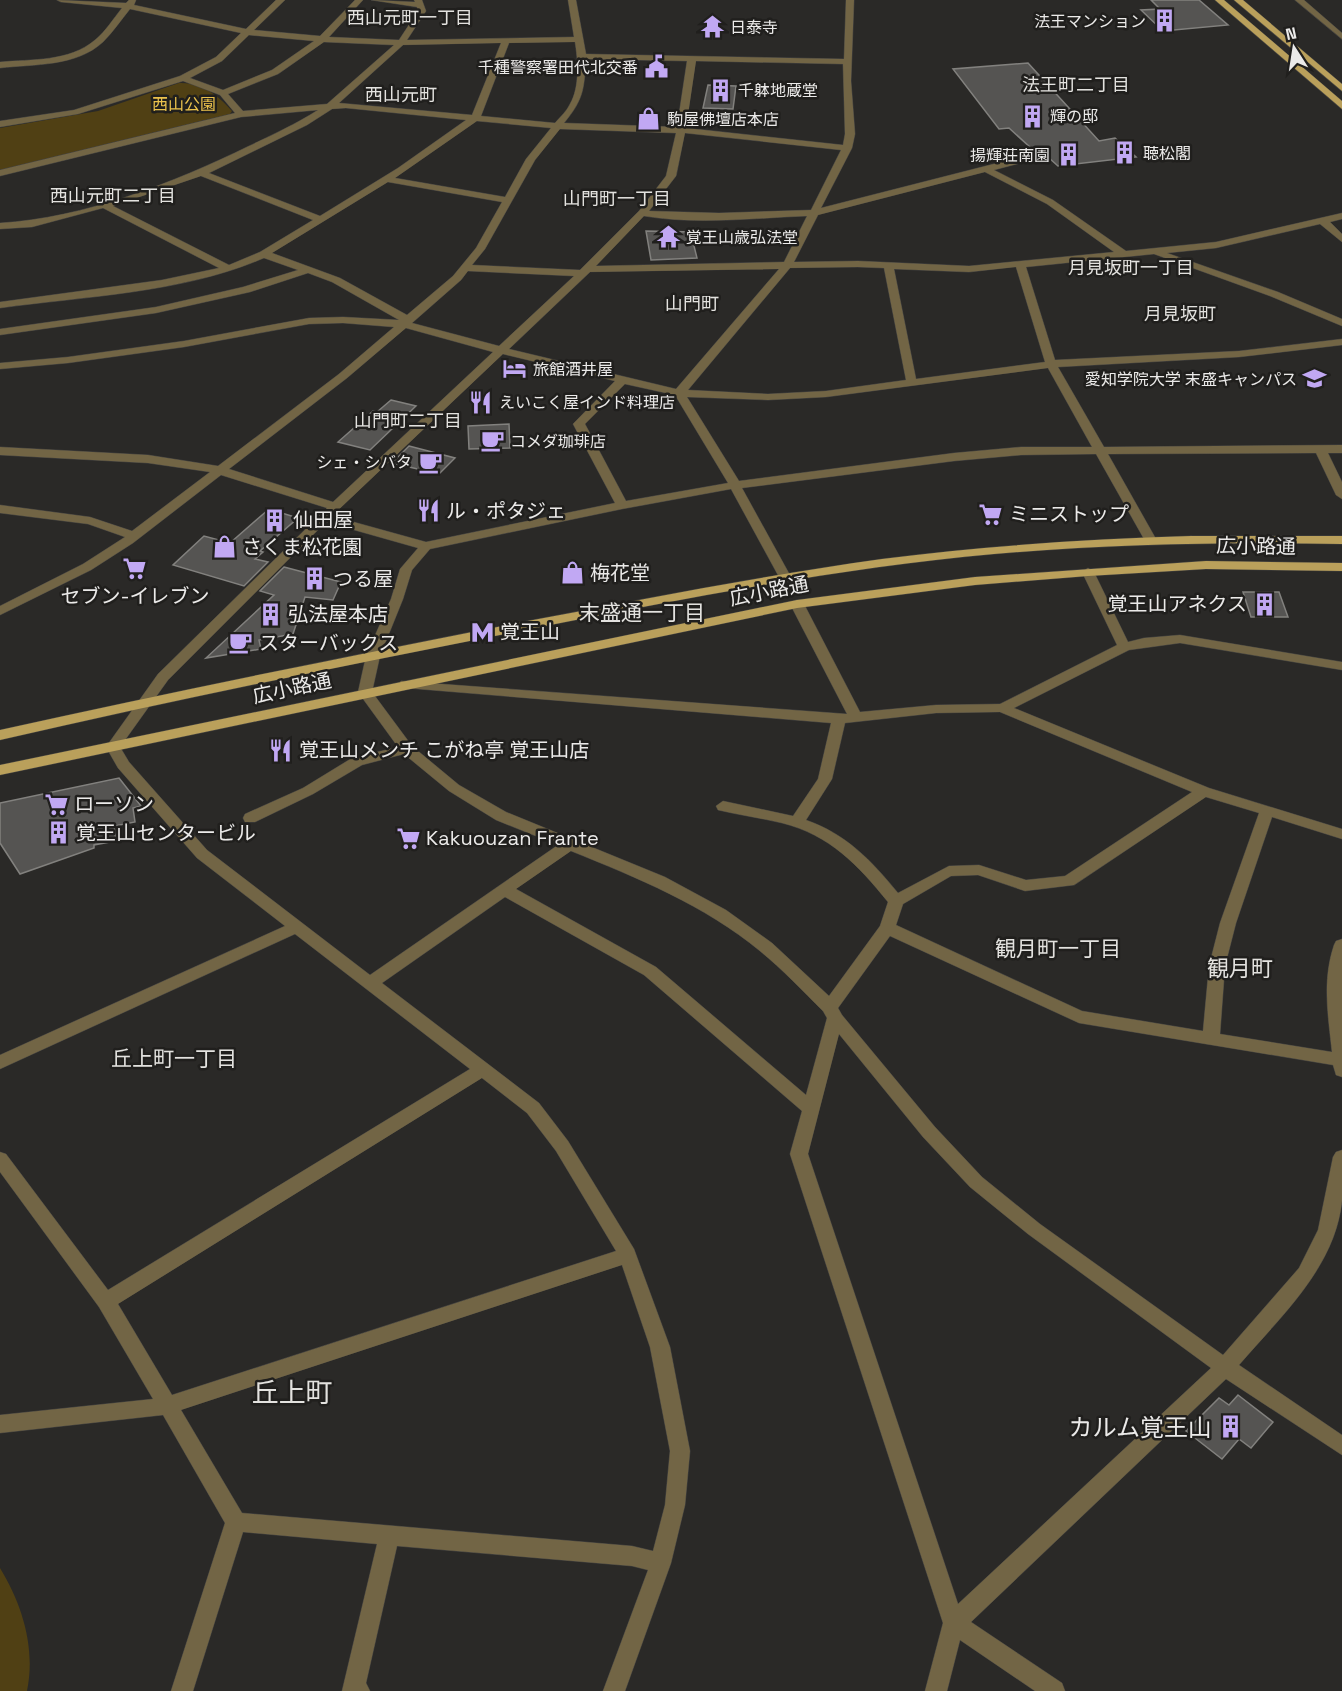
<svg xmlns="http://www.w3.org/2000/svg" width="1342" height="1691" font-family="'Space Grotesk','Noto Sans JP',sans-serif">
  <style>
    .green { fill: #504014 }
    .building { fill: #555452; stroke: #82817e; stroke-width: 1.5 }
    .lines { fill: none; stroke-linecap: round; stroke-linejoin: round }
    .minor-casing { stroke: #454442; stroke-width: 1 }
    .major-casing { stroke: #454442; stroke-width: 1 }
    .minor { fill: #726545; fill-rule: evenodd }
    .major { fill: #baa05b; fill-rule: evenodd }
    .labels { text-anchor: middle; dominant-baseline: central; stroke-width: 5; stroke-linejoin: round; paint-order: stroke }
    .far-poi-label { font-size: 16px; fill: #ebeae9; stroke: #201f1d; text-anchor: start }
    .far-park-label { font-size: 16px; fill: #ebc24c; stroke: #201f1d }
    .far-neighbourhood-label { font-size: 18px; fill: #e3e2df; stroke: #201f1d }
    .far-quarter-label { font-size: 18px; fill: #e3e2df; stroke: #201f1d }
    .poi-label { font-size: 20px; fill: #ebeae9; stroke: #201f1d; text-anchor: start }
    .street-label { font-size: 20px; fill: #ebeae9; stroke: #201f1d }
    .neighbourhood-label { font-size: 21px; fill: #e3e2df; stroke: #201f1d }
    .quarter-label { font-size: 22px; fill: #e3e2df; stroke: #201f1d }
    .near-poi-label { font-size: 24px; fill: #ebeae9; stroke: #201f1d; text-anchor: end }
    .near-quarter-label { font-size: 27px; fill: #e3e2df; stroke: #201f1d }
  </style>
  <rect width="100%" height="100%" fill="#2a2927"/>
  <path class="green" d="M 179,83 C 201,82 218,95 232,111 L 230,114 L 0,170 L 0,128 L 98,111 Z
    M 0,1568 C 22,1604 36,1648 27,1691 L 0,1691 Z"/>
  <path class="building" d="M 1151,0 L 1199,0 L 1228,25 L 1163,31 L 1141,10 L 1160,9 Z
    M 1028,63 L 1099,141 L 1115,138 L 1136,157 L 1058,166 L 1048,157 L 1042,158 L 1009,128 L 999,129 L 953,69 Z
    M 708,85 L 736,86 L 733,109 L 703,108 Z
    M 646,231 L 695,232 L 694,246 L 697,258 L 651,260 Z
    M 391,400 L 416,406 L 370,450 L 338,442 L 373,411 L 377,412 Z
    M 509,424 L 510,448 L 469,449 L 468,426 Z
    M 409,446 L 455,458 L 439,474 L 392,463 Z
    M 269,509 L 298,518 L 260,551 L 263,552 L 255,559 L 268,562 L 244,586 L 173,565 L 204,536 L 230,543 Z
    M 284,567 L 341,582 L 333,600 L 305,597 L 293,634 L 259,640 L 261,649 L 206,658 L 274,595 L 260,591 Z
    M 1243,592 L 1279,592 L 1288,617 L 1251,617 Z
    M 119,778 L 141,806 L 133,808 L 135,822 L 114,826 L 116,841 L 94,845 L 94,848 L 20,874 L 0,843 L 0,803 Z
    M 1238,1395 L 1273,1422 L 1251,1448 L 1239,1439 L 1222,1459 L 1186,1431 L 1219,1398 L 1229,1405 Z"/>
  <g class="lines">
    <defs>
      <path id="minor" d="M 57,0 L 126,3 L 129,0 L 136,0 L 134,5 L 246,29 L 276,0 L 285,0 L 254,30 L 320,36 L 355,0 L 363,0 L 329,37 L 399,40 L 418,11 L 417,7 L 371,0 L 415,2 L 414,0 L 422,0 L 426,11 L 407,40 L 574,37 L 568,0 L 576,0 L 586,54 L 844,59 L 846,0 L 854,0 L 851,81 L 855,134 L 852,148 L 821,208 L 1025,156 L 1028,157 L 1028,161 L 994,170 L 1053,200 L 1126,251 L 1216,242 L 1342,213 L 1342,219 L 1330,222 L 1342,234 L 1342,242 L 1320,224 L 1216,248 L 1167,253 L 1278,292 L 1342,319 L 1342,326 L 1270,296 L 1154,254 L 1026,267 L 1055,360 L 1239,351 L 1342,339 L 1342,345 L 1239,357 L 1058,367 L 1104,447 L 1342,445 L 1342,453 L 1328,453 L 1342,482 L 1342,499 L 1336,495 L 1316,453 L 1108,454 L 1156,539 L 1150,543 L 1144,539 L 1096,454 L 1021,455 L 954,461 L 742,488 L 791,577 L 785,581 L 779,577 L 731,489 L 622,509 L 430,549 L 412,570 L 403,599 L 380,656 L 372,692 L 412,746 L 459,785 L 506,812 L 665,877 L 726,910 L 772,943 L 829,996 L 880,926 L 888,902 C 858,865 830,835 782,823 C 761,818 739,815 718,810 L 716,806 L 723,801 L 793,816 L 818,779 L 831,723 L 406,688 L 399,684 L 401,681 L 847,714 L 790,604 L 797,600 L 804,604 L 860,712 L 936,705 L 1000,704 L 1117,645 L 1082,572 L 1088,568 L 1094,572 L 1128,642 L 1144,638 L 1180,635 L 1342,662 L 1342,670 L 1180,643 L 1129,650 L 1014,708 L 1209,788 L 1342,829 L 1342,839 L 1272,817 L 1236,923 L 1225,966 L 1220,1034 L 1332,1052 C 1328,1015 1322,981 1334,945 L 1336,941 L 1342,939 L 1342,1077 L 1336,1075 L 1333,1065 L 1079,1023 L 890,936 L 838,1008 L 842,1015 L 935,1127 L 982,1177 L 1040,1224 L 1223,1355 L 1299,1268 L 1318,1230 L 1333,1157 L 1336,1152 L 1342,1150 C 1342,1166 1342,1184 1342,1201 C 1335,1268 1280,1317 1239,1365 L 1342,1435 L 1342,1455 L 1226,1379 L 971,1622 L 1062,1683 L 1065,1691 L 1035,1691 L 960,1640 L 947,1691 L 925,1691 L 943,1623 L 790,1154 L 802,1111 L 644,975 L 505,897 L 382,983 L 539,1103 L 568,1141 L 634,1249 L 670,1347 L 690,1451 L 685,1505 L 671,1563 L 625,1691 L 603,1691 L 648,1570 L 632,1566 L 397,1546 L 366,1683 L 370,1691 L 342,1691 L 377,1544 L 243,1532 L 193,1691 L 171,1691 L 225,1523 L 163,1415 L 0,1433 L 0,1415 L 153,1399 L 99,1307 L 0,1172 L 0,1152 L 6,1154 L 108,1290 L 470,1069 L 295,934 L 0,1069 L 0,1055 L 285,926 L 197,858 L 118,768 L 106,747 L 158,674 L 327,508 L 221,475 L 133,543 L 91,570 L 0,615 L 0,606 L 83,564 L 125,537 L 88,524 L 0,513 L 0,505 L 90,517 L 132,531 L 210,472 L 148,463 L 0,455 L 0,447 L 148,455 L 218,466 L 339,374 L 394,327 L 343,323 L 309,324 L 184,347 L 68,363 L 0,369 L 0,363 L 68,357 L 184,341 L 309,318 L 343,317 L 399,320 L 332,282 L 308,273 L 250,292 L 156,313 L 0,335 L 0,329 L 156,307 L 243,287 L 298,270 L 264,258 C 183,293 88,296 0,308 L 0,302 L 162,280 L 219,268 L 103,208 L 32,227 L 0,229 L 0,223 C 84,218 173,183 249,146 C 272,135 296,124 318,110 L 241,117 L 0,176 L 0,170 L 235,113 L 220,95 L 183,81 L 78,114 L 0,127 L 0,121 L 74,110 L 180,76 L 216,57 L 241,33 L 130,9 C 121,20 113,32 103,42 C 76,67 34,64 0,68 L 0,62 C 32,59 69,62 95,40 C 106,31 113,19 122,8 L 61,2 ZM 249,35 L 314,41 L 272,70 L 223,90 L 190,78 L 222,61 ZM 324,42 L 394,45 L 327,104 L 243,111 L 228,94 L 278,74 ZM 575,42 C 578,60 580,87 570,104 C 567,111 560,117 555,123 L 481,116 L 509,43 ZM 501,43 L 472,115 L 339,103 L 403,45 ZM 586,59 L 687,61 L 677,127 L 564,123 C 584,99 584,89 586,59 ZM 696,61 L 843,64 L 845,134 L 843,145 L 686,128 ZM 346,108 L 466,120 L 398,168 L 320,216 L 209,173 L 307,125 L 332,109 ZM 477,121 L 551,128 L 526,159 L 505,197 L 395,178 ZM 560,129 L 676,133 L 666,176 L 639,211 L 580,270 L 472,265 L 485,249 L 535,160 ZM 685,133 L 841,150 L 811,210 L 719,213 L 649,211 L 676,176 ZM 985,172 L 1047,204 L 1114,252 L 969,266 L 858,261 L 794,262 L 818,215 ZM 201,176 L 313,220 L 260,252 L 229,265 L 113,206 ZM 388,182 L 502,202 L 476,248 L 453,276 L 407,315 L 340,278 L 272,253 ZM 644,216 C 697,225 754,218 807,216 L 784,262 L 596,266 ZM 858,267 L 884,268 L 906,380 L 826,391 L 768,394 L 688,390 L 790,268 ZM 1016,267 L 1045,362 L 916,379 L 894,269 L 969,272 ZM 779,269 L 676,389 L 509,349 L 590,272 ZM 468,271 L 574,276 L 499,346 L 412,323 L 461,280 ZM 406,328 L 493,352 L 333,502 L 229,469 L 347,378 ZM 503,354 L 615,381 L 573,424 L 615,503 L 426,542 L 332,516 ZM 1048,368 L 1092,447 L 1021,447 L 954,453 L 739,481 L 687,397 L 768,400 L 826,397 ZM 625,384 L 675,395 L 728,483 L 626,501 L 585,424 ZM 326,522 L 418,548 L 400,569 L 391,599 L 366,656 L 358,692 L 398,747 L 352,758 L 303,788 L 245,814 L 243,818 L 245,822 L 255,822 L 313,794 L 362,765 L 404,754 L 449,791 L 496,820 L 558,845 L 370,975 L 207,850 L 129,762 L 120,747 L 168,680 ZM 1000,712 L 1192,792 L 1065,876 L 1026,880 L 979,865 L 949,866 L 898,893 C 871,860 846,834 806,820 L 832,779 L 845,723 L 936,713 ZM 1206,797 L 1259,813 L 1220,923 L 1209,966 L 1203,1031 L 1082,1011 L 896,925 L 903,904 L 951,876 L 978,875 L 1025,891 L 1074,885 ZM 571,851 C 638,878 704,905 760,951 C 782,969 803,991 823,1011 L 827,1018 L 806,1095 L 656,967 L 516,889 ZM 839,1034 L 923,1137 L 970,1187 L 1028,1234 L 1211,1368 L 958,1604 L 808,1154 ZM 482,1078 L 527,1113 L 556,1151 L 616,1251 L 172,1395 L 118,1304 ZM 622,1265 L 650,1347 L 670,1451 L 665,1505 L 653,1551 L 632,1546 L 242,1513 L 181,1410 Z
        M 1295,0 L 1304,0 L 1342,33 L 1342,39 Z"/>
      <path id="major" d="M 1215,0 L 1224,0 L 1342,101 L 1342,109 Z
        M 1234,0 L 1243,0 L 1342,84 L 1342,91 Z
        M 1191,536 L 1342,536 L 1342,544 C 1226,542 1110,544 994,554 C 839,568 687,598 535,628 C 356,663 178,699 0,740 L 0,730 C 172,692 344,657 517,623 C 639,600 760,576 882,559 C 985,546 1087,539 1191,536 Z
        M 1206,561 L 1342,563 L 1342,571 L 1206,569 L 1088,576 L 975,585 L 797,608 L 0,775 L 0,765 L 797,600 L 975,577 Z"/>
    </defs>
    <use href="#minor" class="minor-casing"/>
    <use href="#major" class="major-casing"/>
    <use href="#minor" class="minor"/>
    <use href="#major" class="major"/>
  </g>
  <defs>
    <symbol id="building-bare" viewBox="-9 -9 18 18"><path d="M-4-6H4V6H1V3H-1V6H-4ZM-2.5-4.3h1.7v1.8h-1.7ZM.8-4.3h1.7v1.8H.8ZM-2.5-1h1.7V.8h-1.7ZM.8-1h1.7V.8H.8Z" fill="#c1a8f3" stroke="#201f1d" stroke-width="2.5" paint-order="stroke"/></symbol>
    <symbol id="temple-bare" viewBox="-9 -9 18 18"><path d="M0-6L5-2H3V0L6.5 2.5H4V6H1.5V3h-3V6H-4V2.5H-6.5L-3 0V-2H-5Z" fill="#c1a8f3" stroke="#201f1d" stroke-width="2.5" paint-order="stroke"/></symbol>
    <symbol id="civic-bare" viewBox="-9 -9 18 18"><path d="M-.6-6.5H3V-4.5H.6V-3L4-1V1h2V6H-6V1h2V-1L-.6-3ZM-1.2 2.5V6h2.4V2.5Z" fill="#c1a8f3" stroke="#201f1d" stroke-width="2.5" paint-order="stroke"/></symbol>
    <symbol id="shop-bare" viewBox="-9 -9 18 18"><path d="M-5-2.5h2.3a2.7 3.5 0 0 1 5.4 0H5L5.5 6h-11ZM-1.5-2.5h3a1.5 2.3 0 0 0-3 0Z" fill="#c1a8f3" stroke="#201f1d" stroke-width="2.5" paint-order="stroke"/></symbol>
    <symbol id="hotel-bare" viewBox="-9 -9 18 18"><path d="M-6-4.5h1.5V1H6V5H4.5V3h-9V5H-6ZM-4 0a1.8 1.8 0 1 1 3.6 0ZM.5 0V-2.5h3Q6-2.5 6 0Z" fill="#c1a8f3" stroke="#201f1d" stroke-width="2.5" paint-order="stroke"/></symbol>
    <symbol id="university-bare" viewBox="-9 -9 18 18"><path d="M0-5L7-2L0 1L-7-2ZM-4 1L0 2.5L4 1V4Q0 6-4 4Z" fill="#c1a8f3" stroke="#201f1d" stroke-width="2.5" paint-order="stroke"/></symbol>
    <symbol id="restaurant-bare" viewBox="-9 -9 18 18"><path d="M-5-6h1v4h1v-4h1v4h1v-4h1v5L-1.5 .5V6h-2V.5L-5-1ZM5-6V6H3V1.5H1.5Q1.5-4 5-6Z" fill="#c1a8f3" stroke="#201f1d" stroke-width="2.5" paint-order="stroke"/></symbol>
    <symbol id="cafe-bare" viewBox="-9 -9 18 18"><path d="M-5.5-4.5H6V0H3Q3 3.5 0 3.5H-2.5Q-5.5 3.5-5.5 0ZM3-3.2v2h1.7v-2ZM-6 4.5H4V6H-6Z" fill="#c1a8f3" stroke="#201f1d" stroke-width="2.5" paint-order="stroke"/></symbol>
    <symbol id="supermarket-bare" viewBox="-9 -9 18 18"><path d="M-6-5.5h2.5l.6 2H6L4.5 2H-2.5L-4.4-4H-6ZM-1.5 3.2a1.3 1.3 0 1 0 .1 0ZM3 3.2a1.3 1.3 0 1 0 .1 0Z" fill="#c1a8f3" stroke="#201f1d" stroke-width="2.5" paint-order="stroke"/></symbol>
    <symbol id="metro-bare" viewBox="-9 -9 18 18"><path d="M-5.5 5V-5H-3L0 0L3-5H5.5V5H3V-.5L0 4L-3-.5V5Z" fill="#c1a8f3" stroke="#201f1d" stroke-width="2.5" paint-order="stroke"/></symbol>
  </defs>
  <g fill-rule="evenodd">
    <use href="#building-bare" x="1148" y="4" width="33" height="33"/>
    <use href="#temple-bare" x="696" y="10" width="33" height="33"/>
    <use href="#civic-bare" x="640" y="50" width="33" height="33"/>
    <use href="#building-bare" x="704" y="74" width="33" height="33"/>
    <use href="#building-bare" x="1016" y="100" width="33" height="33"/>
    <use href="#shop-bare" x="632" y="102" width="33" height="33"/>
    <use href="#building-bare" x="1108" y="136" width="33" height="33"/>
    <use href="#building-bare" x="1052" y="138" width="33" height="33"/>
    <use href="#temple-bare" x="652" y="220" width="33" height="33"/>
    <use href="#hotel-bare" x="498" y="352" width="33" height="33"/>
    <use href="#university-bare" x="1298" y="362" width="33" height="33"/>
    <use href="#restaurant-bare" x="464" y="386" width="33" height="33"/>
    <use href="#cafe-bare" x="476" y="424" width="33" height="33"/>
    <use href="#cafe-bare" x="414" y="446" width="33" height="33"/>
    <use href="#restaurant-bare" x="412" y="494" width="33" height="33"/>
    <use href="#supermarket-bare" x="974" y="498" width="33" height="33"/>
    <use href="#building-bare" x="258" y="504" width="33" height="33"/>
    <use href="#shop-bare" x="208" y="530" width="33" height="33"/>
    <use href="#supermarket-bare" x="118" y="552" width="33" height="33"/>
    <use href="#shop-bare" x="556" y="556" width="33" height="33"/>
    <use href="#building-bare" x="298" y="562" width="33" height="33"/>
    <use href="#building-bare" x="1248" y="588" width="33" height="33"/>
    <use href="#building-bare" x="254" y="598" width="33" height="33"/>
    <use href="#metro-bare" x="466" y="616" width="33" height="33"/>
    <use href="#cafe-bare" x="224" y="626" width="33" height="33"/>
    <use href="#restaurant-bare" x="264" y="734" width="33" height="33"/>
    <use href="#supermarket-bare" x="40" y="788" width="33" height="33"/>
    <use href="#building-bare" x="42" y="816" width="33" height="33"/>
    <use href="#supermarket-bare" x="392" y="822" width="33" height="33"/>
    <use href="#building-bare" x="1214" y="1410" width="33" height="33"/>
  </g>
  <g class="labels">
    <g class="far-poi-label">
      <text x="1146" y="21" text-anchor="end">法王マンション</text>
      <text x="730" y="27">日泰寺</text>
      <text x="638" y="67" text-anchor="end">千種警察署田代北交番</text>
      <text x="738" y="90">千躰地蔵堂</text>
      <text x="1050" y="116">輝の邸</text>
      <text x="667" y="119">駒屋佛壇店本店</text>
      <text x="1143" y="153">聴松閣</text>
      <text x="1050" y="155" text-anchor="end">揚輝荘南園</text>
      <text x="686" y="237">覚王山歳弘法堂</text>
      <text x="533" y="369">旅館酒井屋</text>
      <text x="1297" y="379" text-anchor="end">愛知学院大学 末盛キャンパス</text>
      <text x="499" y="402">えいこく屋インド料理店</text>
      <text x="510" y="441">コメダ珈琲店</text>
      <text x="412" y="462" text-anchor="end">シェ・シバタ</text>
    </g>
    <g class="far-park-label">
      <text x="184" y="104">西山公園</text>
    </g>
    <g class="far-neighbourhood-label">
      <text x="410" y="17">西山元町一丁目</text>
      <text x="1076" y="84">法王町二丁目</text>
      <text x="113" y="195">西山元町二丁目</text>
      <text x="617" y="198">山門町一丁目</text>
      <text x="1131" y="267">月見坂町一丁目</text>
      <text x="408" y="420">山門町二丁目</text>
    </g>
    <g class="far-quarter-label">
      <text x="401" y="94">西山元町</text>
      <text x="692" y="303">山門町</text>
      <text x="1180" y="313">月見坂町</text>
    </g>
    <g class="poi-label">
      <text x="446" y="511">ル・ポタジェ</text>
      <text x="1009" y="514">ミニストップ</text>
      <text x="293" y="520">仙田屋</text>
      <text x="242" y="547">さくま松花園</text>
      <text x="590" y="573">梅花堂</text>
      <text x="333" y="579">つる屋</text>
      <text x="135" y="596" text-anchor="middle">セブン-イレブン</text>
      <text x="1247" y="604" text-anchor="end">覚王山アネクス</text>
      <text x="288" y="614">弘法屋本店</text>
      <text x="500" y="632">覚王山</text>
      <text x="259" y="643">スターバックス</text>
      <text x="299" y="750">覚王山メンチ こがね亭 覚王山店</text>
      <text x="74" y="804">ローソン</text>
      <text x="76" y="833">覚王山センタービル</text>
      <text x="426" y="838">Kakuouzan Frante</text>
    </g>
    <g class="street-label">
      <text transform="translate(1256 546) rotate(1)">広小路通</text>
      <text transform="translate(769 591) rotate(-11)">広小路通</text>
      <text transform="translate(292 688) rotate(-12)">広小路通</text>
    </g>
    <g class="neighbourhood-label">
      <text x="642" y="612">末盛通一丁目</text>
      <text x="1058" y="948">観月町一丁目</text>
      <text x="174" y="1058">丘上町一丁目</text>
    </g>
    <g class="quarter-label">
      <text x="1240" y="968">観月町</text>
    </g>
    <g class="near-poi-label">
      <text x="1212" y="1427">カルム覚王山</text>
    </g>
    <g class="near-quarter-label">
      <text x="292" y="1392">丘上町</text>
    </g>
  </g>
  <g transform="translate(1294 48) rotate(348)" stroke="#201f1d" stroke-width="4.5" paint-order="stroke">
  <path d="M0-4.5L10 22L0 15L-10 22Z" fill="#ebeae9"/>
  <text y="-9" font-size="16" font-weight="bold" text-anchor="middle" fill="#ebeae9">N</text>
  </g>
</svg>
